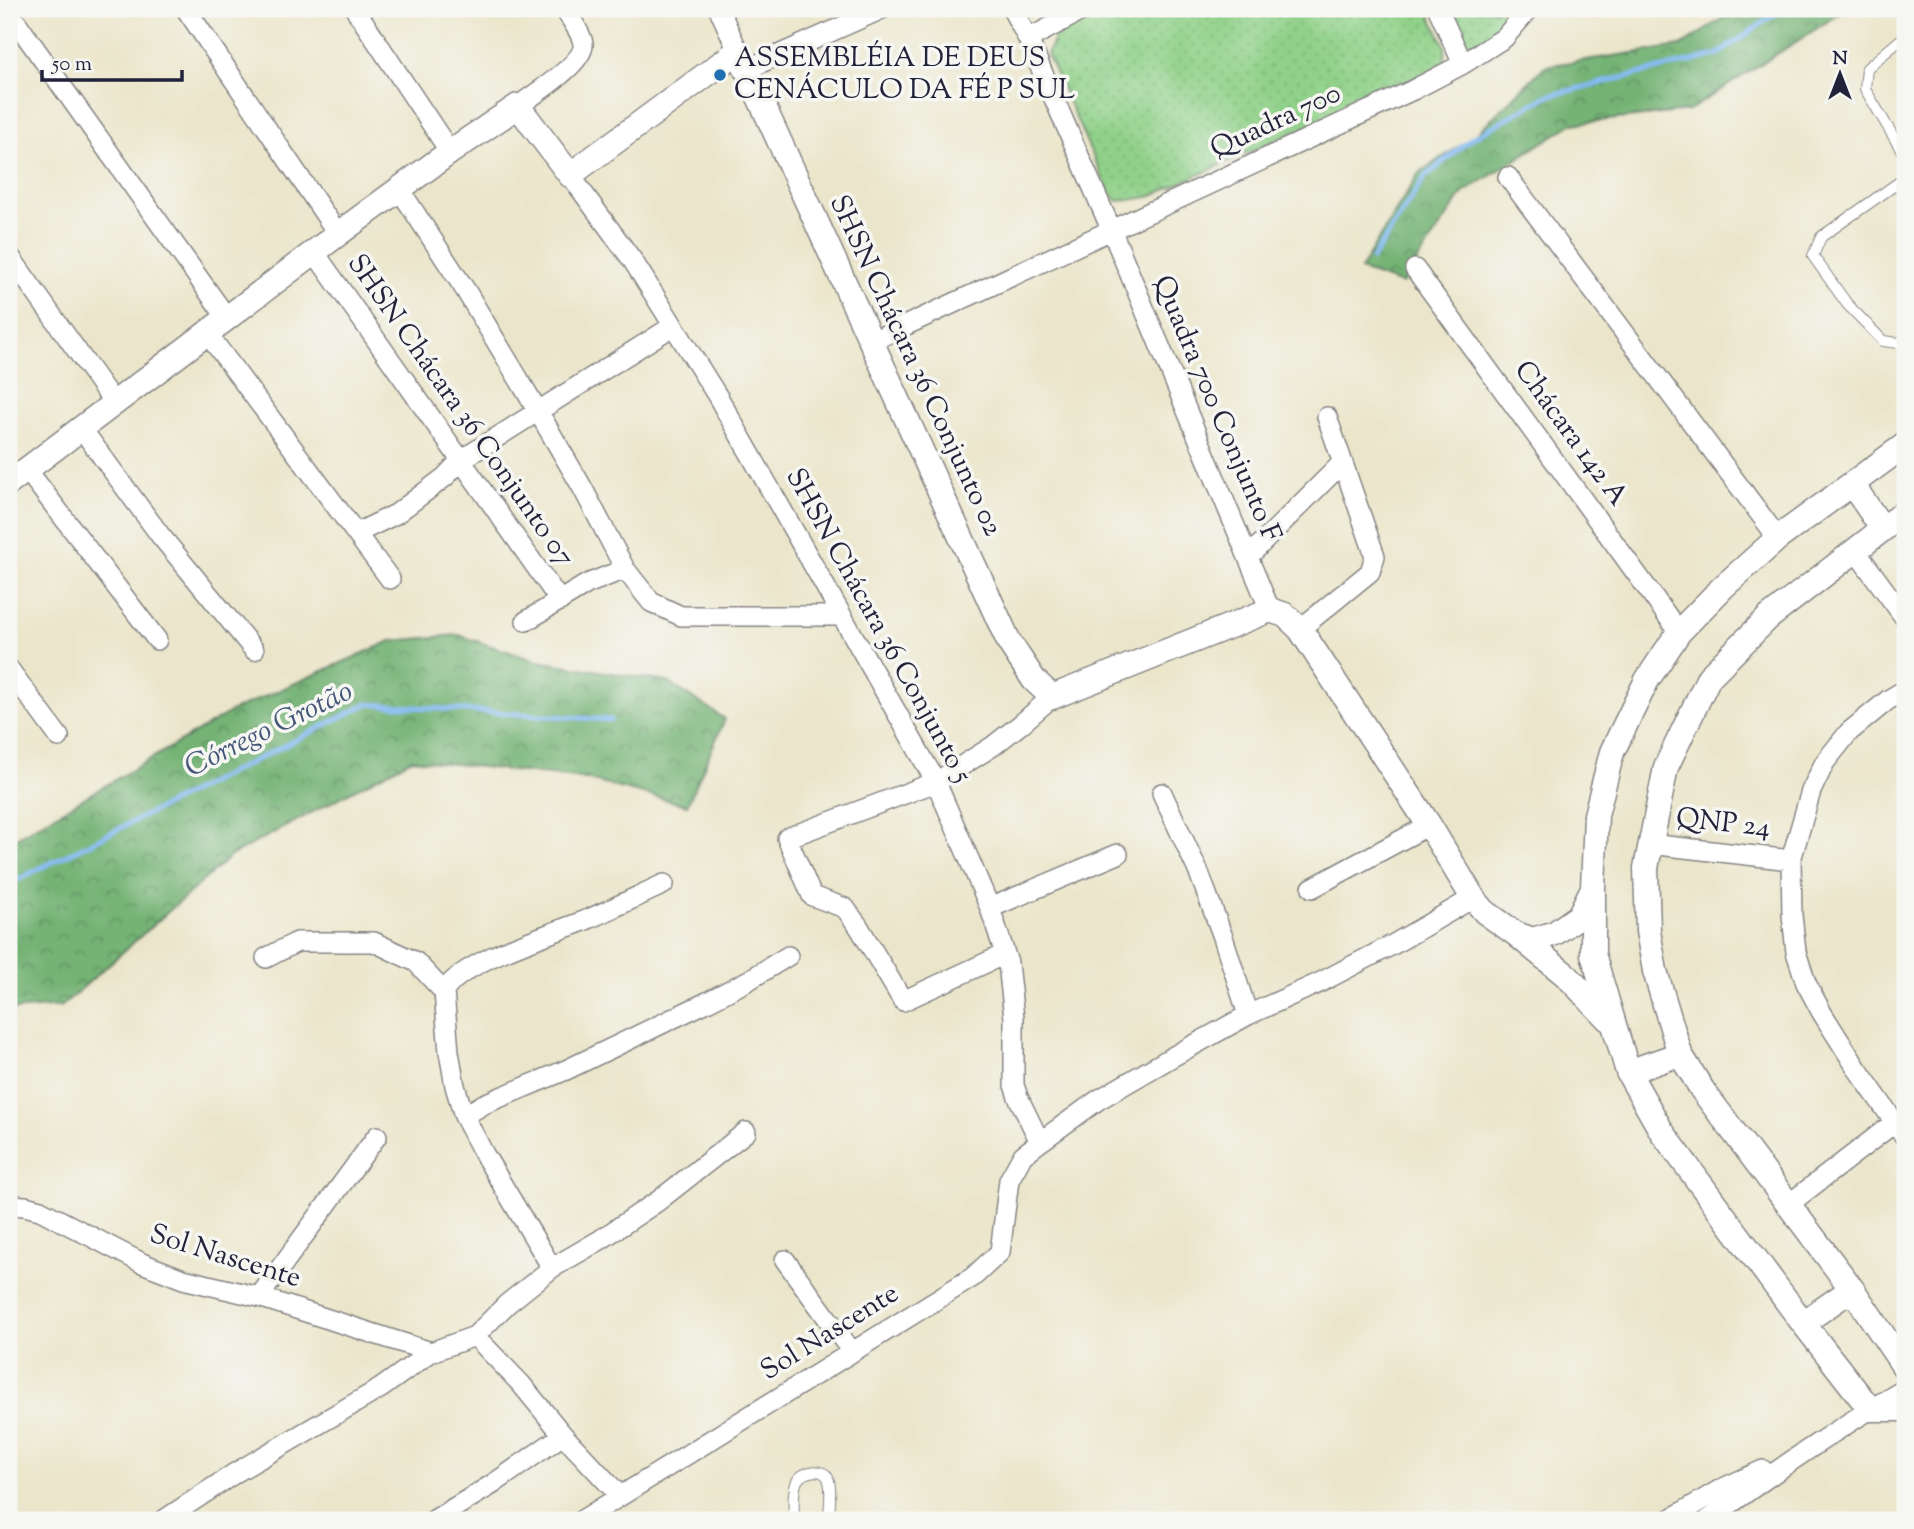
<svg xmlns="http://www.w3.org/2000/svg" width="1914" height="1529" font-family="'Sorts Mill Goudy',serif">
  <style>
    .grass { fill: url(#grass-dots); stroke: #597a62; stroke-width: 2 }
    .forest { fill: url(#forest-crowns); stroke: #4b6a58; stroke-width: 2 }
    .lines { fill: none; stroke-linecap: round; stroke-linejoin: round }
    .stream { stroke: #84baf3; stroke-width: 5 }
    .service-casing { stroke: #868483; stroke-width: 12 }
    .minor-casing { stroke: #868483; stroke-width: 22 }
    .tertiary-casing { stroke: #868483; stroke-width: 27 }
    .service { stroke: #fff; stroke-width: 10 }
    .minor { stroke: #fff; stroke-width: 19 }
    .tertiary { stroke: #fff; stroke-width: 24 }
    .poi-dot { fill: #1f6fb2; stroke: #f6f6f2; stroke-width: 2.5 }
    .labels { text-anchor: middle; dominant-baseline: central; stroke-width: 7; stroke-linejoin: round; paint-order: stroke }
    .poi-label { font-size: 28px; fill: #22223b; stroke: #f6f6f2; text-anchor: start }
    .street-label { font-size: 28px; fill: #22223b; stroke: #f6f6f2 }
    .water-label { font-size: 30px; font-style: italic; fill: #44577b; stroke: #f6f6f2 }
  </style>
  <defs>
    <pattern id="grass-dots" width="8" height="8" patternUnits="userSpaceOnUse" patternTransform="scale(1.75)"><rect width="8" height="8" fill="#90d189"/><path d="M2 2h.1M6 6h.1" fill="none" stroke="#7cb377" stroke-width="1.8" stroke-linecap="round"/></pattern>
    <pattern id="forest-crowns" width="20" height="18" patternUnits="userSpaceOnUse" patternTransform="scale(1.75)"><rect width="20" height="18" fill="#74b375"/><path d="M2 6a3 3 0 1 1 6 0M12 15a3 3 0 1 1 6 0" fill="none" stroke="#5f9161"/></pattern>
  </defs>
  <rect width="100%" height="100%" fill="#f6f6f2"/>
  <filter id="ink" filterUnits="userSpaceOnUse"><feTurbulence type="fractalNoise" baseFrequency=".0143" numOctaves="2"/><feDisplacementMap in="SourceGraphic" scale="14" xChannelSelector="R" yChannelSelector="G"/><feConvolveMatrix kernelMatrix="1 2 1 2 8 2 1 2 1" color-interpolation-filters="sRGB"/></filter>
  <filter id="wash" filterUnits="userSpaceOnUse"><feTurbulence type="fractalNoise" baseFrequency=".00686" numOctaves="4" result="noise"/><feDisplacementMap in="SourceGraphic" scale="28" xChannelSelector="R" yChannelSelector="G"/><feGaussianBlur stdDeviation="1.57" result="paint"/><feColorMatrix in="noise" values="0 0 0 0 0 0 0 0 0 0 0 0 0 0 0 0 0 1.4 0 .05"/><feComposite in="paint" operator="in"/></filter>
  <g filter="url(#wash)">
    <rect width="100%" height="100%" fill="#ebe6cb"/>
    <path class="grass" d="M 1103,9 L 1427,9 L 1445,46 L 1445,62 L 1420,76 L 1149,197 L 1118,201 L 1110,194 L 1047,54 L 1059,28 Z
      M 1449,9 L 1510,9 L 1488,39 L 1465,44 Z"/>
    <path class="forest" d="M 1737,9 L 1847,9 L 1688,111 L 1572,124 L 1463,193 L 1402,284 L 1360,270 L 1419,173 L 1472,138 L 1545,66 L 1681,46 Z
      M 458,635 L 537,661 L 668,682 L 725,719 L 687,805 L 585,779 L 412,759 L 232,855 L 62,1006 L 9,1010 L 9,842 L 234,710 L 391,641 Z"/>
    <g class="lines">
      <path class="stream" d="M 1372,259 L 1425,177 L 1472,138 L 1547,96 L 1717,55 L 1782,9
        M 9,884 L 367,704 L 611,720"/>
    </g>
  </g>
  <g filter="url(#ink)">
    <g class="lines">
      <defs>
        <path id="service" d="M 1905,36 L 1867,68 L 1865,89 L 1905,156
          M 1905,178 L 1821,237 L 1813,256 L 1847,304 L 1883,341 L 1899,343 L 1905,339
          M 794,1520 C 794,1508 792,1492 797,1481 C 803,1470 826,1466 829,1481 C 832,1493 829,1508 829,1520"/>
        <path id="minor" d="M 186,9 L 338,234
          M 355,9 L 450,152
          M 719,9 L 738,51
          M 1012,9 L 1028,39 L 1111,229 L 1270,610
          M 1438,9 L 1463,64
          M 9,12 L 227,318
          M 1028,39 L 1085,9
          M 747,69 L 882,9
          M 518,106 C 533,95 586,62 583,43 C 581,32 570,19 565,9
          M 570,175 L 633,261 L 718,397 L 936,782 L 990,908 L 1008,963 L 1014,1018 L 1014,1085 L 1018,1097 L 1040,1142
          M 1508,177 L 1778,538
          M 400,190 L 466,291 L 539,413 L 582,487 L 625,569 L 651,602 L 681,616 L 841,616
          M 315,253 L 560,601
          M 9,255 L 114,403
          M 1415,269 L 1679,632
          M 207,333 L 390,579
          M 870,342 L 1413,90 L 1463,64 L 1504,38 L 1529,9
          M 81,428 L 160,535 L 254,650
          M 27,470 L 157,640
          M 357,533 L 396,514 L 445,477 L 461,460 L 673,326
          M 1855,550 L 1905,618
          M 1248,557 L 1342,463
          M 526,621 L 587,584 L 625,569
          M 1300,629 L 1370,572 L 1375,556 L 1327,417
          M 9,669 L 59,737
          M 1905,690 L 1888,700 L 1849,732 L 1825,762 L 1811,791 L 1791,860 L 1792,915 L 1796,952 L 1806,983 L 1822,1013 L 1858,1070 L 1905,1137
          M 1162,793 L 1199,873 L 1223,937 L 1248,1015
          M 1649,844 L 1791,860
          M 1312,888 L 1429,825
          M 990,908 L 1118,854
          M 1005,954 L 903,1001 L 859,927 L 845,908 L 812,896 L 787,838 L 936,782 L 993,746 L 1021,724 L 1052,697
          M 266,958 L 297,942 L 374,942 L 416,962 L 444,992
          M 464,1116 L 484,1104 L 566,1070 L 707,1002 L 749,980 L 788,956
          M 1789,1204 L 1894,1123
          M 9,1205 L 25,1206 L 40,1210 L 142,1263 L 183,1279 L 259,1297 L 431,1352
          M 785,1260 L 852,1352
          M 552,1268 L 484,1154 L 464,1116 L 455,1086 L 449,1052 L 444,992 C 460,961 552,934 586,920 C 612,909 638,896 664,884
          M 259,1297 L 377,1136
          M 475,1336 L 521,1384 L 563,1435 L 620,1496
          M 164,1520 L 235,1473 L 381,1388 L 431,1352 L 475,1336 L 507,1304 L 552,1268 L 600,1240 L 658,1201 L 746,1132
          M 434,1520 L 493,1484 L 563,1435
          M 582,1520 L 973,1277 L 1000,1252 L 1009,1180 L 1023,1155 L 1040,1142 L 1098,1100 L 1172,1057 L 1248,1015 L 1321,982 L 1394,944 L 1473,898
          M 1669,1520 L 1721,1489 L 1763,1470
          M 1708,1520 C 1772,1474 1836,1428 1905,1389"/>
        <path id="tertiary" d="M 1905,445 L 1778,538 L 1723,587 L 1679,632 L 1647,680 L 1612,752 L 1596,815 L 1593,888 L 1593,954 L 1628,1072 L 1662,1132 L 1803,1323 L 1870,1409 L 1905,1409
          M 9,483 L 338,234 L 450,152 L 518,106 L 570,175 L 738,51 L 1009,642 L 1034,680 L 1052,697 L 1270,610 L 1285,615 L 1300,629 L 1429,825 L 1473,898 L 1485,912 L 1516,934 L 1533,940 L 1555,933 L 1579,916 L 1593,888
          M 1852,484 L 1882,528
          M 1905,512 L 1768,618 L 1709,677 L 1666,767 L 1646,868 L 1648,931 L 1655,971 L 1680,1054 L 1703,1091 L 1852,1289 L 1905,1368
          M 1516,934 L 1567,976 L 1608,1019
          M 1628,1072 L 1680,1054
          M 1803,1323 L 1852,1289"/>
      </defs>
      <use href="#service" class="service-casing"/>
      <use href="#minor" class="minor-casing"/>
      <use href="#tertiary" class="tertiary-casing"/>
      <use href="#service" class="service"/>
      <use href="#minor" class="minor"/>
      <use href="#tertiary" class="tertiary"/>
    </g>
  </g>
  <circle class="poi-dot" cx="720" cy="75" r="7"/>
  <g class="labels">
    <g class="poi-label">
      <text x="734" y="59">ASSEMBLÉIA DE DEUS<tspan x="734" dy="32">CENÁCULO DA FÉ P SUL</tspan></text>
    </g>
    <g class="street-label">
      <text transform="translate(1276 122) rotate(-25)">Quadra 700</text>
      <text transform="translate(915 366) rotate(65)">SHSN Chácara 36 Conjunto 02</text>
      <text transform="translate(1216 409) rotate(67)">Quadra 700 Conjunto F</text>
      <text transform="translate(460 411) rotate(55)">SHSN Chácara 36 Conjunto 07</text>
      <text transform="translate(1570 434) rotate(54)">Chácara 142 A</text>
      <text transform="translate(878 626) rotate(61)">SHSN Chácara 36 Conjunto 5</text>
      <text transform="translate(1723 824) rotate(6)">QNP 24</text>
      <text transform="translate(225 1257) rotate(17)">Sol Nascente</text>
      <text transform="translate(830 1333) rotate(-32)">Sol Nascente</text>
    </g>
    <g class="water-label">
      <text transform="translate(269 730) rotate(-26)">Córrego Grotão</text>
    </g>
  </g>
  <rect width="1914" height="1529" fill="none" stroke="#f6f6f2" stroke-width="35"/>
  <g transform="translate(1840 74)" stroke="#f6f6f2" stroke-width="5" paint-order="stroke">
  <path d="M0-5L12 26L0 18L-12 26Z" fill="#22223b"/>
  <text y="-10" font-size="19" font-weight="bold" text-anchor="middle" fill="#22223b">N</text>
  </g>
  <path d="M42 70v10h140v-10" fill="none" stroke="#22223b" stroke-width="3.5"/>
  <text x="52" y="70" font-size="21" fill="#22223b" stroke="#f6f6f2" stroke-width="5" paint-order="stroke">50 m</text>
</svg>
